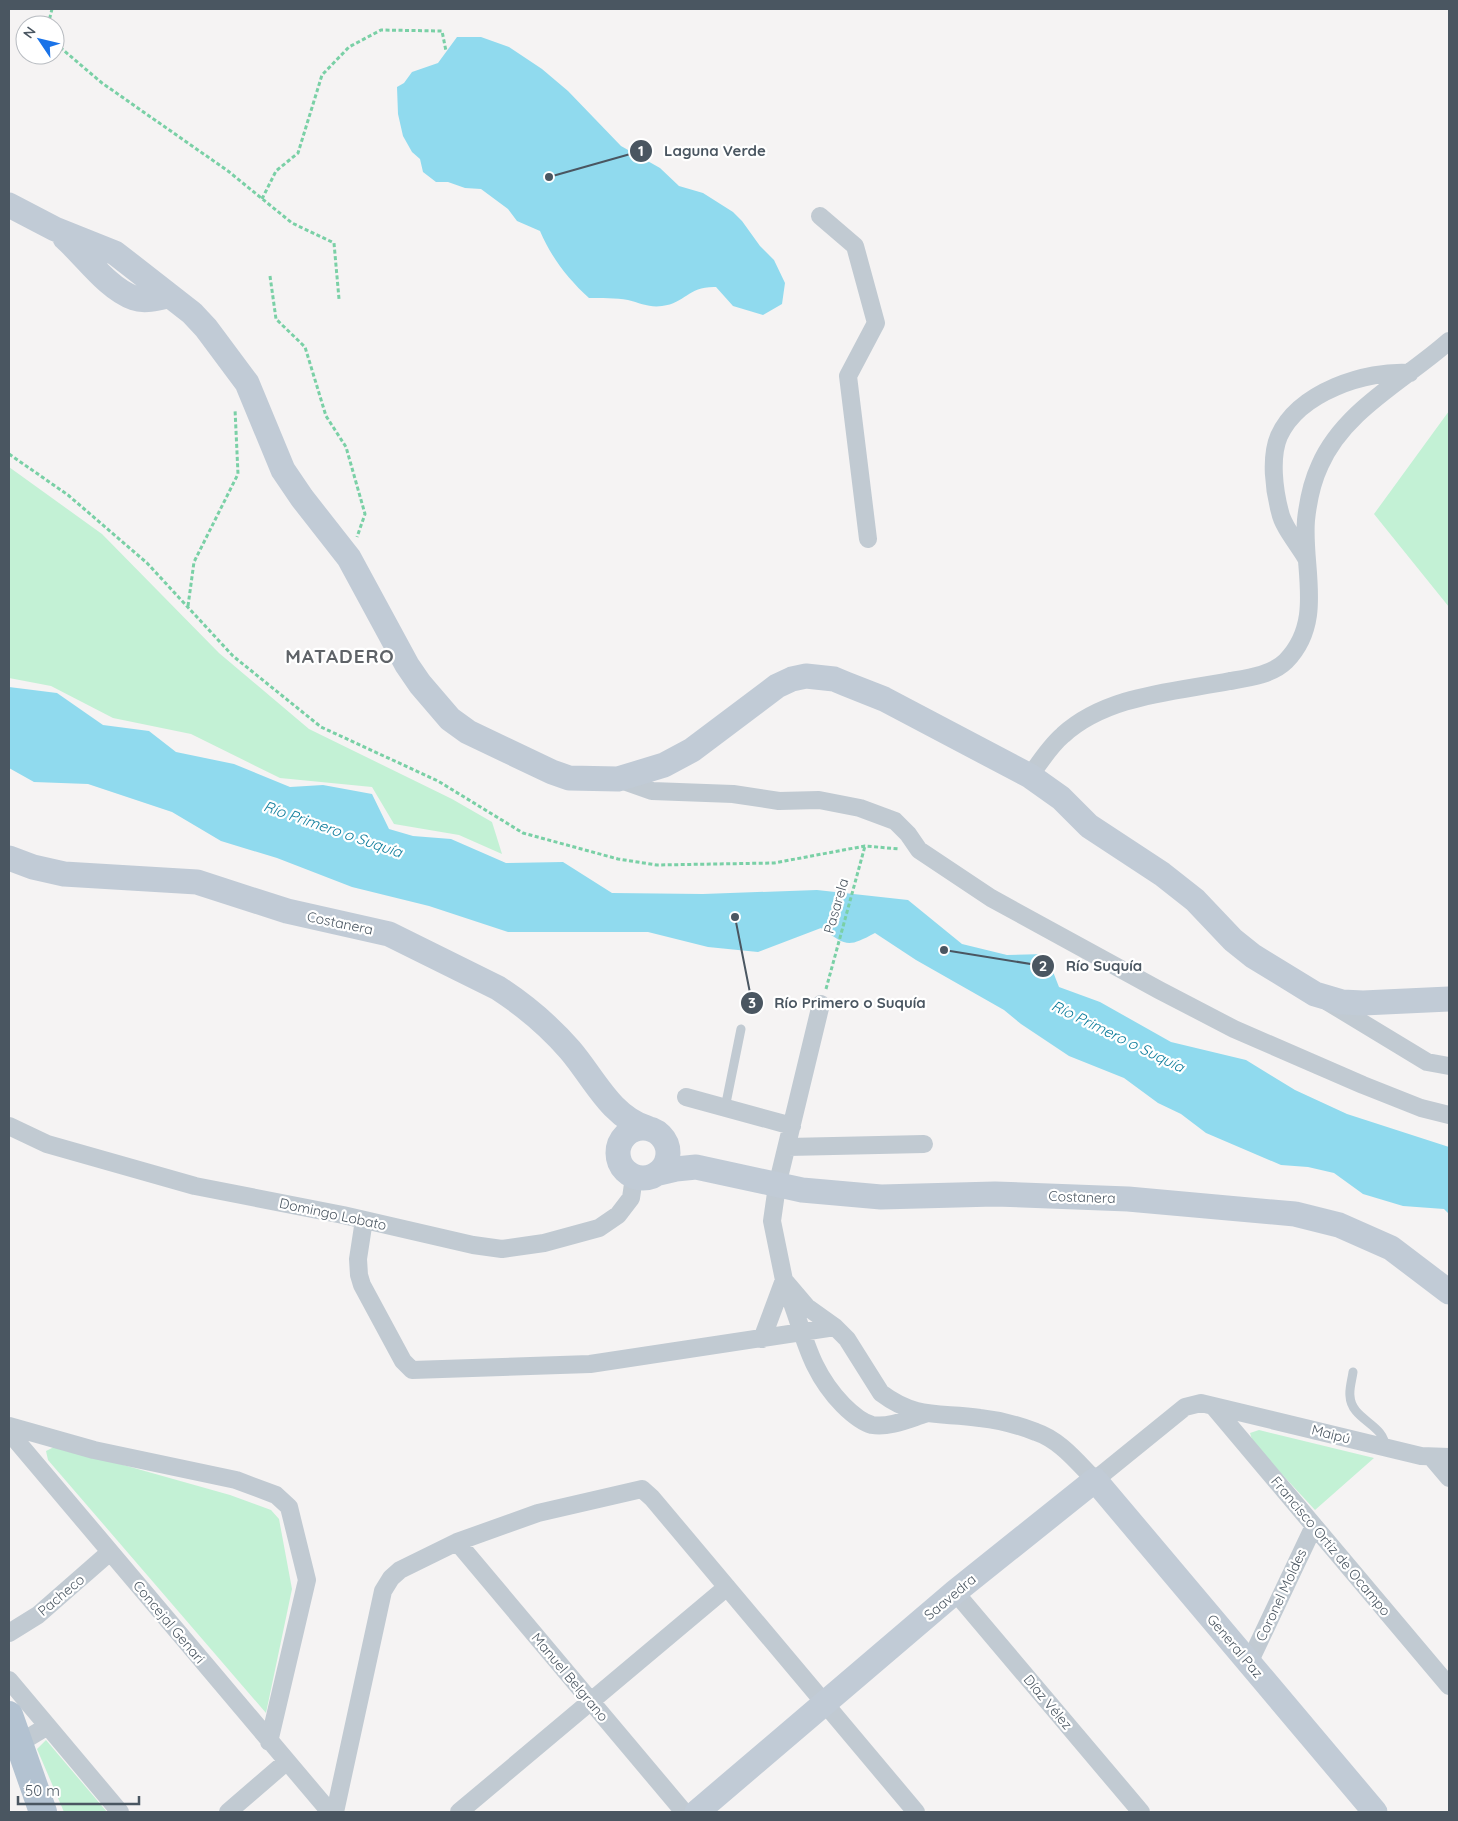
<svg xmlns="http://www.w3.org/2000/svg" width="1458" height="1821" font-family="Quicksand,sans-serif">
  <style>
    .green { fill: #c3f1d5 }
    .water { fill: #90daee }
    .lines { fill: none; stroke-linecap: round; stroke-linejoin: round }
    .path { stroke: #7ad0a6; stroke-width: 3; stroke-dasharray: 4 2.5; stroke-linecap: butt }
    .lane { stroke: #c1cad2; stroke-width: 9 }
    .street { stroke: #c1cad2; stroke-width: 18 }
    .secondary { stroke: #c1cbd6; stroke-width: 25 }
    .primary { stroke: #b3c2d1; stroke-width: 28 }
    .labels { text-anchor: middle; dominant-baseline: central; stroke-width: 4.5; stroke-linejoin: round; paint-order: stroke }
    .street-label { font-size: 14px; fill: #4a5661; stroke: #fff }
    .water-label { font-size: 15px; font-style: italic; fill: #0c7c9b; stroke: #fff }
    .district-label { font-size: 19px; font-weight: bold; letter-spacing: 1px; fill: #5f6368; stroke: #fff }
    .leader { fill: none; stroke: #4a5661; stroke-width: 2 }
    .callout-dot { fill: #4a5661; stroke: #fff; stroke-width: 2 }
    .mark-label { font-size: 15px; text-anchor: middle; font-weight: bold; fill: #fff }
    .callout-label { font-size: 15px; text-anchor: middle; font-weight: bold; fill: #4a5661; stroke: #fff; stroke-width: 4.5; stroke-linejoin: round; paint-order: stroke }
  </style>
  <rect width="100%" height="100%" fill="#f5f3f3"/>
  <path class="green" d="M 1449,411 L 1449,607 L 1374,514 Z
    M 9,467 L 102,534 L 219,653 L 309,729 L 452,799 L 492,822 L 502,854 L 459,835 L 394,824 L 372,787 L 280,778 L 191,734 L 113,718 L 51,686 L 9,678 Z
    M 1259,1430 L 1374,1458 L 1315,1510 L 1253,1443 L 1250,1433 Z
    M 56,1446 L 230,1495 L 271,1510 L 279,1519 L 292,1589 L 266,1713 L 48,1460 L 46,1451 Z
    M 46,1740 L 107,1812 L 64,1812 L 37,1749 Z"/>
  <path class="water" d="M 457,37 L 481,37 L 509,47 L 542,69 L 568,91 L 621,146 L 660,168 L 679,186 L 703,193 L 733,212 L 742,221 L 760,246 L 774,260 L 785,283 L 782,304 L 763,315 L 733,306 L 716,287 C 688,286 686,303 662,306 C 650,308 640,303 628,300 C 616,298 601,298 589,298 C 568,279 551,257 540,231 L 517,221 L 508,209 L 481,189 L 465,188 L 448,182 L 436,182 L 423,172 L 420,159 L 412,152 L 403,136 L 398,114 L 397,87 L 404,83 L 412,72 L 438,63 Z
    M 9,687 L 57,693 L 103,725 L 149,731 L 176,752 L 234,764 L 290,787 L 323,785 L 372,794 L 389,829 L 413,836 L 451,839 L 506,863 L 563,862 L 612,893 L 703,894 L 817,890 L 908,900 L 962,944 L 1007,955 L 1046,954 L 1059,987 L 1100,1002 L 1171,1042 L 1246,1060 L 1295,1090 L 1347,1114 L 1449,1147 L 1449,1214 L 1444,1209 L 1403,1206 L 1363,1194 L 1334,1173 L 1308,1167 L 1281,1165 L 1206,1133 L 1181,1114 L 1158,1103 L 1124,1078 L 1069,1056 L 1021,1024 L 1004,1010 L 916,960 L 875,933 C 847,948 847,946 821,928 L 758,952 L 708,947 L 648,932 L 508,932 L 429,906 L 352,887 L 277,858 L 221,841 L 172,812 L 88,784 L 34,782 L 9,768 Z"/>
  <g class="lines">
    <path class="path" d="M 48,25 L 52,9
      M 55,43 L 102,83 L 228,171 L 292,223 L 334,243 L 339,299
      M 262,199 L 276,171 L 298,153 L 322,75 L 349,47 L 381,30 L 442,31 L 446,51
      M 270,276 L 276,319 L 305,347 L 326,416 L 346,447 L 365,514 L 357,537
      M 9,454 L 68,495 L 147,563 L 233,656 L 321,727 L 438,781 L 523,833 L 618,859 L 657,865 L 774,863 L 865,846 L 900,849
      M 188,606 L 194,562 L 238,474 L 235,409
      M 826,989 L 865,846"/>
    <path class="lane" d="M 725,1108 L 741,1029
      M 1353,1372 C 1352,1380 1349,1389 1350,1396 C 1351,1420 1385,1424 1385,1447"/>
    <path class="street" d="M 820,216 L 855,246 L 876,323 L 848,376 L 868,539
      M 1306,558 C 1298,544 1283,527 1280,512 C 1274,490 1270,457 1279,436 C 1299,392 1366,370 1410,373
      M 1030,776 C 1040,762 1050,746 1063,735 C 1107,695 1174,692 1230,681 C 1248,678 1272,675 1286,661 C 1325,621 1302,568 1306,520 C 1308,501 1312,482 1320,465 C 1344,410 1405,380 1449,341
      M 618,779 L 652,791 L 733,794 L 779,801 L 819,800 L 860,808 L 895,821 L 908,834 L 919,850 L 991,898 L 1159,990 L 1234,1029 L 1363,1085 L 1421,1108 L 1449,1115
      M 1328,1002 L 1427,1062 L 1449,1066
      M 821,1004 L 777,1186 L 772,1221 L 784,1280 L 807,1307 L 835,1327 L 847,1339 L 881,1393 C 917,1420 940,1412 980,1418 C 999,1420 1018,1425 1036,1432 C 1060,1440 1077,1462 1095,1480 L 1185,1407 L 1201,1403 L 1421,1456 L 1449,1457
      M 686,1097 L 792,1126
      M 9,1126 L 47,1144 L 195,1186 L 343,1215 L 473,1245 L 502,1249 L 544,1243 L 599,1228 L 618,1215 L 631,1198 L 634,1177
      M 788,1147 L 924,1144
      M 364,1220 L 358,1259 L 359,1275 L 362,1285 L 403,1361 L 412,1370 L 590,1364 L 835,1327
      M 788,1292 C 805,1336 809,1370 843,1405 C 851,1413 861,1422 872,1425 C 889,1428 909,1419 925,1414
      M 762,1339 L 784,1280
      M 1213,1406 L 1449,1686
      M 9,1426 L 94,1450 L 236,1480 L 276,1495 L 289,1507 L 307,1580 L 269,1742
      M 9,1432 L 330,1812
      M 1432,1458 L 1449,1478
      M 457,1542 L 684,1812
      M 955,1592 L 1141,1812
      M 9,1633 L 38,1615 L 110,1552
      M 1249,1663 L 1314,1526
      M 9,1680 L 120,1812
      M 18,1744 L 46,1727
      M 228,1812 L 286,1762
      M 335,1812 L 383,1591 L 391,1578 L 400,1570 L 457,1542 L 538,1513 L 642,1489 L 652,1498 L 916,1812
      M 459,1812 L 727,1587"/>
    <path class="secondary" d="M 9,205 L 55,229 L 115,253 L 192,313 L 206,328 L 247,383 L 283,470 L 302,498 L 349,558 L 407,665 L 420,684 L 450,719 L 468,732 L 552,772 L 569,778 L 618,779 L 664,765 L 692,750 L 777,686 L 792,679 L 806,676 L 834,679 L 846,684 L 884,699 L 1030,776 L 1061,798 L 1089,826 L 1162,874 L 1195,900 L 1233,940 L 1253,956 L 1315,994 L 1342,1002 L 1363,1003 L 1449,999
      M 65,238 C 85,256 108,289 134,298 C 145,302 157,298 168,296
      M 9,858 L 33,867 L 64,874 L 197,882 L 287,911 L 389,934 L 498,988 C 524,1005 550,1027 570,1050 C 594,1078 610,1116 647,1128
      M618 1153a25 25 0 1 1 50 0a25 25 0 1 1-50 0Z
      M 659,1173 L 676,1169 L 696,1167 L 802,1190 L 881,1197 L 995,1194 L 1128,1199 L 1295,1214 L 1339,1225 L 1391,1248 L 1449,1292
      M 697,1812 L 955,1592 L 1095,1480 L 1375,1812"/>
    <path class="primary" d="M 9,1715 L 43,1812"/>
  </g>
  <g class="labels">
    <g class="street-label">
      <text transform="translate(836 906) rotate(-74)">Pasarela</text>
      <text transform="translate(340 923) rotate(12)">Costanera</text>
      <text transform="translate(1082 1197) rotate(2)">Costanera</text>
      <text transform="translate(333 1214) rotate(12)">Domingo Lobato</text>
      <text transform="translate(1331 1434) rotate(14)">Maipú</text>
      <text transform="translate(1331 1546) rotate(50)">Francisco Ortiz de Ocampo</text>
      <text transform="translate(61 1595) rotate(-40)">Pacheco</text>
      <text transform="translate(1281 1595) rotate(-65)">Coronel Moldes</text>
      <text transform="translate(950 1597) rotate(-40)">Saavedra</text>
      <text transform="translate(169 1622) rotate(50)">Concejal Genari</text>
      <text transform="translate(1235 1646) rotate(50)">General Paz</text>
      <text transform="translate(570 1677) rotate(50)">Manuel Belgrano</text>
      <text transform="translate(1048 1702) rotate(50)">Díaz Vélez</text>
    </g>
    <g class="water-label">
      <text transform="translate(333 829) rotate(19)">Río Primero o Suquía</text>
      <text transform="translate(1118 1036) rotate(26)">Río Primero o Suquía</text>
    </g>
    <g class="district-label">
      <text x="340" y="656">MATADERO</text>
    </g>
  </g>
  <path class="leader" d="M549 177L641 151M944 950L1043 966M735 917L752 1003"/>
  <g class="callout-dot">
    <circle cx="549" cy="177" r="5"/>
    <circle cx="944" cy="950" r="5"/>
    <circle cx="735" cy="917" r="5"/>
    <circle cx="641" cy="151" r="12"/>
    <circle cx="1043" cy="966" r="12"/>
    <circle cx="752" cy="1003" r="12"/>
  </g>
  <g class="mark-label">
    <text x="641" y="156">1</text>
    <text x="1043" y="971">2</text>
    <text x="752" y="1008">3</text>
  </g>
  <g class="callout-label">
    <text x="715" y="156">Laguna Verde</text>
    <text x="1104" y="971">Río Suquía</text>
    <text x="850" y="1008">Río Primero o Suquía</text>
  </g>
  <rect width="1458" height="1821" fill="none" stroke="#4a5661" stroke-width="20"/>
  <g transform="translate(40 40) rotate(305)"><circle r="24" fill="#ffffff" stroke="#b7bbc0"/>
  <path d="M0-4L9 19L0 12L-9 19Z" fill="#1a73e8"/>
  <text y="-8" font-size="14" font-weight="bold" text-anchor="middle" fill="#4a5661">N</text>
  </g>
  <path d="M18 1796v8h121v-8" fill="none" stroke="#4a5661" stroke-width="2.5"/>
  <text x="25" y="1796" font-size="15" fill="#4a5661" stroke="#ffffff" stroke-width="4" paint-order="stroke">50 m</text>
</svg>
